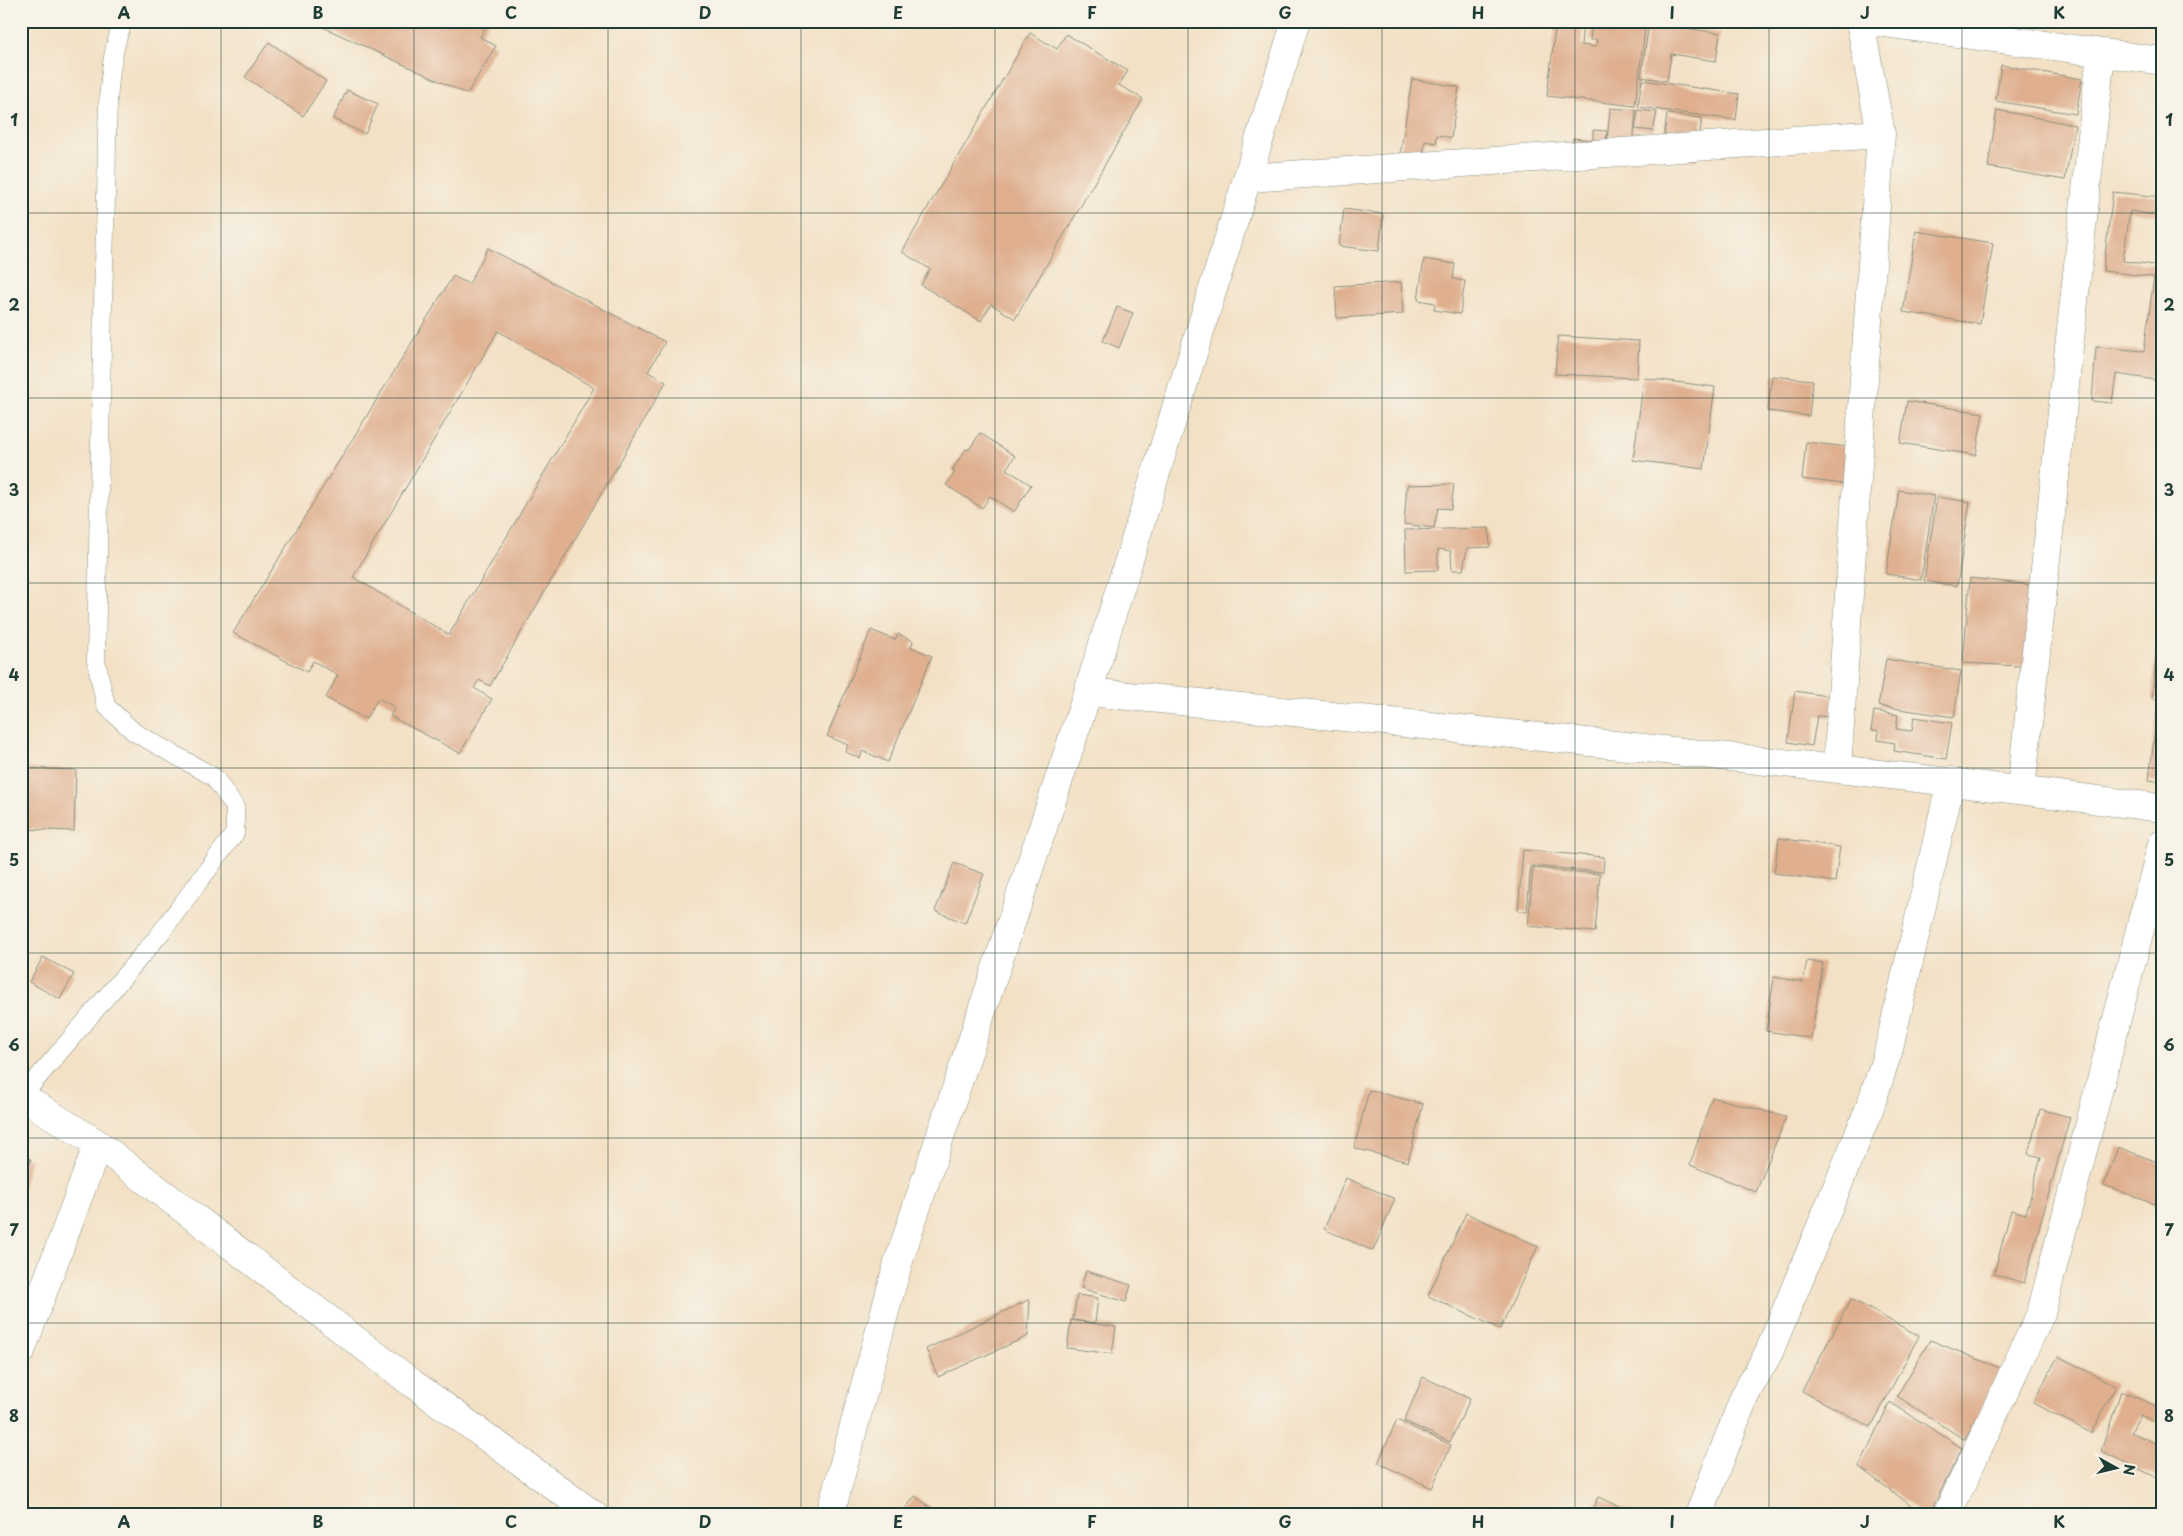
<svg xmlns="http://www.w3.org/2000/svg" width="2183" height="1536" font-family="'Playpen Sans',sans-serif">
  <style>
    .building { fill: #dfaf8e; fill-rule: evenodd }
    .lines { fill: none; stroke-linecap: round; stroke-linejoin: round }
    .service-casing { stroke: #898f7d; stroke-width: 19 }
    .minor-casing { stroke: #898f7d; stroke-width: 29 }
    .tertiary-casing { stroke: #898f7d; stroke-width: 29 }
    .service { stroke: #fff; stroke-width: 18 }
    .minor { stroke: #fff; stroke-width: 28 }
    .tertiary { stroke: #fff; stroke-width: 28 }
    .grid { fill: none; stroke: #1f3d34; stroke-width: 1; stroke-opacity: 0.55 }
    .neatline { fill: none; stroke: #1f3d34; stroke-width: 2 }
    .grid-label { font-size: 16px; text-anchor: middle; font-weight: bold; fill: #1f3d34 }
  </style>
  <rect width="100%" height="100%" fill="#f7f3e8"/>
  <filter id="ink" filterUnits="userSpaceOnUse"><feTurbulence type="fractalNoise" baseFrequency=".02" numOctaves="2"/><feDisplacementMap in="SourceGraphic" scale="10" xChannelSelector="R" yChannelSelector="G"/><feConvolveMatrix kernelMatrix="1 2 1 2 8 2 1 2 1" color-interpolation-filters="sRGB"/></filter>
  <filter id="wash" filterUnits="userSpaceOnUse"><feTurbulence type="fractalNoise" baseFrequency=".0096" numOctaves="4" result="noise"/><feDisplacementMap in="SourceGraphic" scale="20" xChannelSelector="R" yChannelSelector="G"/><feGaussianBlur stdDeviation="1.12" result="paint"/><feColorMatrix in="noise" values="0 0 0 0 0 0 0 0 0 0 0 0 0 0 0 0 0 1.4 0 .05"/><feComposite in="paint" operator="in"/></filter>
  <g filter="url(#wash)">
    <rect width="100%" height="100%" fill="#f3e1c6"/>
    <g id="blocks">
      <path class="building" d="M 310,21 L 489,21 L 480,37 L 496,46 L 467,94 Z
        M 1556,21 L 1583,21 L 1581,45 L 1596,47 L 1597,40 L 1590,40 L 1592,21 L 1646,22 L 1635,106 L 1547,96 Z
        M 1649,23 L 1720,33 L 1716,61 L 1671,54 L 1667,81 L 1641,77 Z
        M 1030,33 L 1057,49 L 1066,34 L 1128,71 L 1119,85 L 1143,99 L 1015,319 L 991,304 L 981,321 L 921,285 L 930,269 L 902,252 Z
        M 269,42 L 326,81 L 303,116 L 245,77 Z
        M 2001,65 L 2082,79 L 2076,114 L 1996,101 Z
        M 1412,79 L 1459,87 L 1451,138 L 1437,135 L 1436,143 L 1425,141 L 1422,159 L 1400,156 Z
        M 1642,80 L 1739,94 L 1736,120 L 1638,107 Z
        M 347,90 L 378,104 L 365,134 L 333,119 Z
        M 1610,108 L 1636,110 L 1632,158 L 1606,155 Z
        M 1638,110 L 1657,112 L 1653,131 L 1635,129 Z
        M 1997,110 L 2075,125 L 2065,180 L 1988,167 Z
        M 1667,114 L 1702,118 L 1696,161 L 1661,157 Z
        M 1593,130 L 1607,131 L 1605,156 L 1572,154 L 1573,138 L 1593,140 Z
        M 2113,192 L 2162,197 L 2162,216 L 2130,211 L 2123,261 L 2162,266 L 2162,381 L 2116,374 L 2112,403 L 2092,401 L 2096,347 L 2144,351 L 2154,277 L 2103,271 Z
        M 1344,209 L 1383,214 L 1379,251 L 1339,246 Z
        M 1916,231 L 1993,243 L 1980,324 L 1903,312 Z
        M 488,248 L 665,342 L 648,372 L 666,382 L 490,686 L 479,680 L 474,688 L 492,699 L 460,753 L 390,716 L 395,707 L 378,698 L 366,719 L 326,698 L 338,675 L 313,661 L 307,672 L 233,633 L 453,276 L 469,284 ZM 498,331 L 594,388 L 449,635 L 353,577 Z
        M 1424,259 L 1455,264 L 1453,279 L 1465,281 L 1460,314 L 1434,310 L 1435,303 L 1418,300 Z
        M 1401,282 L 1403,314 L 1337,318 L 1335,286 Z
        M 1117,307 L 1133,313 L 1119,348 L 1103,341 Z
        M 1558,336 L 1639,341 L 1637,378 L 1555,374 Z
        M 1772,376 L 1813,380 L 1809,416 L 1768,411 Z
        M 1644,378 L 1715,387 L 1704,469 L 1633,460 Z
        M 1907,401 L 1983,413 L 1976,455 L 1900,443 Z
        M 980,433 L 1015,456 L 1006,469 L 1031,485 L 1014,512 L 990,496 L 982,508 L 946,485 L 955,472 L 952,470 L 966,449 L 969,450 Z
        M 1806,442 L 1848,447 L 1844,484 L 1802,479 Z
        M 1454,484 L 1451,509 L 1438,508 L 1434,528 L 1404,524 L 1407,485 Z
        M 1899,490 L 1934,496 L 1921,580 L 1886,574 Z
        M 1937,497 L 1970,502 L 1957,586 L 1924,581 Z
        M 1489,528 L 1490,547 L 1467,548 L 1463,570 L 1452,570 L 1451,551 L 1438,549 L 1438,570 L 1406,571 L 1405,530 Z
        M 1970,578 L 2049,587 L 2038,667 L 1963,663 Z
        M 871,630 L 895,640 L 898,634 L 913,641 L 911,647 L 932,656 L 888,762 L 863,751 L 860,758 L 845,752 L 848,745 L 827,736 Z
        M 2157,647 L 2162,647 L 2162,700 L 2152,699 Z
        M 1886,659 L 1961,671 L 1954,717 L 1878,706 Z
        M 1795,691 L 1833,697 L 1830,717 L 1817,716 L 1812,746 L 1788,742 Z
        M 2158,703 L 2162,703 L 2162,782 L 2149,780 Z
        M 1874,711 L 1898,715 L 1896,729 L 1912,731 L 1914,717 L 1952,723 L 1946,759 L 1894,751 L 1895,743 L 1878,740 L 1879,731 L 1871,730 Z
        M 21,768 L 76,770 L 74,831 L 21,829 Z
        M 1779,838 L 1840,847 L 1835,882 L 1774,873 Z
        M 1523,850 L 1604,857 L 1603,872 L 1531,866 L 1527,911 L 1518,911 Z
        M 954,863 L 984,874 L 965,923 L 935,911 Z
        M 1533,868 L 1600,874 L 1595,932 L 1528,926 Z
        M 43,957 L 74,974 L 60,999 L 29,982 Z
        M 1807,961 L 1823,963 L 1811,1038 L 1766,1031 L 1774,977 L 1803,982 Z
        M 1369,1090 L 1423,1104 L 1408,1162 L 1354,1148 Z
        M 1712,1097 L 1786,1117 L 1756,1192 L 1690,1165 Z
        M 2040,1109 L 2070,1117 L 2024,1283 L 1994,1274 L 2011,1210 L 2026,1214 L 2041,1157 L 2028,1154 Z
        M 2118,1147 L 2162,1164 L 2162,1207 L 2104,1185 Z
        M 21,1157 L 31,1159 L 22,1190 L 21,1190 Z
        M 1346,1178 L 1395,1199 L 1373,1251 L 1324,1229 Z
        M 1466,1213 L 1538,1246 L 1500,1329 L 1428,1296 Z
        M 1086,1271 L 1131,1285 L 1126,1302 L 1081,1288 Z
        M 1077,1295 L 1098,1298 L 1095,1323 L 1073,1320 Z
        M 1030,1299 L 1028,1336 L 938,1377 L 926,1349 Z
        M 1851,1299 L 1919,1336 L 1871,1427 L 1802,1391 Z
        M 1071,1320 L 1116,1327 L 1112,1354 L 1067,1348 Z
        M 1930,1340 L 2002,1369 L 1965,1440 L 1897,1396 Z
        M 2058,1356 L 2116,1386 L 2091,1433 L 2033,1403 Z
        M 1423,1377 L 1470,1399 L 1450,1442 L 1404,1421 Z
        M 2121,1391 L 2161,1408 L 2155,1422 L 2140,1415 L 2131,1432 L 2162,1446 L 2162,1480 L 2101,1451 Z
        M 1890,1402 L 1962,1448 L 1929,1515 L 1924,1515 L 1859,1467 Z
        M 1397,1420 L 1451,1445 L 1432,1488 L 1378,1463 Z
        M 915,1496 L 941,1515 L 901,1515 Z
        M 1598,1497 L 1637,1515 L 1590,1515 Z"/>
    </g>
  </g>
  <g filter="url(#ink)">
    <use href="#blocks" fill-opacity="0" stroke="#898f7d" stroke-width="1"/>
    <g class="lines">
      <defs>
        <path id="service" d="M 22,1096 L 159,935 L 235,833 L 235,807 L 214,777 L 134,732 L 106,706 L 96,661 C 99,506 101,351 106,197 C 108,149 103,63 124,21"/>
        <path id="minor" d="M 1869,21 L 2162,61
          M 1248,178 L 1881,134
          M 1088,692 C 1446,727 1804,762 2162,808
          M 1837,768 L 1881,134 L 1860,21
          M 2021,790 L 2101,53
          M 21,1351 L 98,1144
          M 830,1515 L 898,1263 L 1088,692 L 1296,21
          M 1699,1515 L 1745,1395 L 1769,1352 L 1870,1107 L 1888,1052 L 1951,781
          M 1947,1515 L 2041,1313 L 2162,844"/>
        <path id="tertiary" d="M 21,1096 L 98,1144 L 412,1383 L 594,1515"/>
      </defs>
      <use href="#service" class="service-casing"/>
      <use href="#minor" class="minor-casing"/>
      <use href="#tertiary" class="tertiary-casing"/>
      <use href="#service" class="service"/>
      <use href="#minor" class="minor"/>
      <use href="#tertiary" class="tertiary"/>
    </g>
  </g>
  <path class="grid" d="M 221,21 L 221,1515M 414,21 L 414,1515M 608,21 L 608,1515M 801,21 L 801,1515M 995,21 L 995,1515M 1188,21 L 1188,1515M 1382,21 L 1382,1515M 1575,21 L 1575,1515M 1769,21 L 1769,1515M 1962,21 L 1962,1515M 21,213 L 2162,213M 21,398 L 2162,398M 21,583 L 2162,583M 21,768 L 2162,768M 21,953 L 2162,953M 21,1138 L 2162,1138M 21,1323 L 2162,1323"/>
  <rect width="2183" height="1536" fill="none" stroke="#f7f3e8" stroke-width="55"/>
  <g transform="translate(2116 1468) rotate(98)" stroke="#f7f3e8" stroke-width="4" paint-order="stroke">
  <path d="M0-4L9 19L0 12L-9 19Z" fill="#1f3d34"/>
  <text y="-8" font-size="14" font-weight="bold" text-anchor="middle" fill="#1f3d34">N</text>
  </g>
  <rect x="28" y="28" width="2128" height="1480" class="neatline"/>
  <g class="grid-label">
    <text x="124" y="19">A</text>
    <text x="318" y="19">B</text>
    <text x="511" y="19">C</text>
    <text x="705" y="19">D</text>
    <text x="898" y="19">E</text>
    <text x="1092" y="19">F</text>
    <text x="1285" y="19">G</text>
    <text x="1478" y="19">H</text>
    <text x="1672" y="19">I</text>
    <text x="1865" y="19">J</text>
    <text x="2059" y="19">K</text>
    <text x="14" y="126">1</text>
    <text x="2169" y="126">1</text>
    <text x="14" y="311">2</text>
    <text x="2169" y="311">2</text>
    <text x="14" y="496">3</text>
    <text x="2169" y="496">3</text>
    <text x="14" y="681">4</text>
    <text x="2169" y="681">4</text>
    <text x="14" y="866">5</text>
    <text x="2169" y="866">5</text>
    <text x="14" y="1051">6</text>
    <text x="2169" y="1051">6</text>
    <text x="14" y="1236">7</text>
    <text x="2169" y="1236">7</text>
    <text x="14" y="1422">8</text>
    <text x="2169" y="1422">8</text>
    <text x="124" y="1528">A</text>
    <text x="318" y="1528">B</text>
    <text x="511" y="1528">C</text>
    <text x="705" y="1528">D</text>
    <text x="898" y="1528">E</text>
    <text x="1092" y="1528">F</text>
    <text x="1285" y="1528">G</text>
    <text x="1478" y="1528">H</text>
    <text x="1672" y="1528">I</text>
    <text x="1865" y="1528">J</text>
    <text x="2059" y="1528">K</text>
  </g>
</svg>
